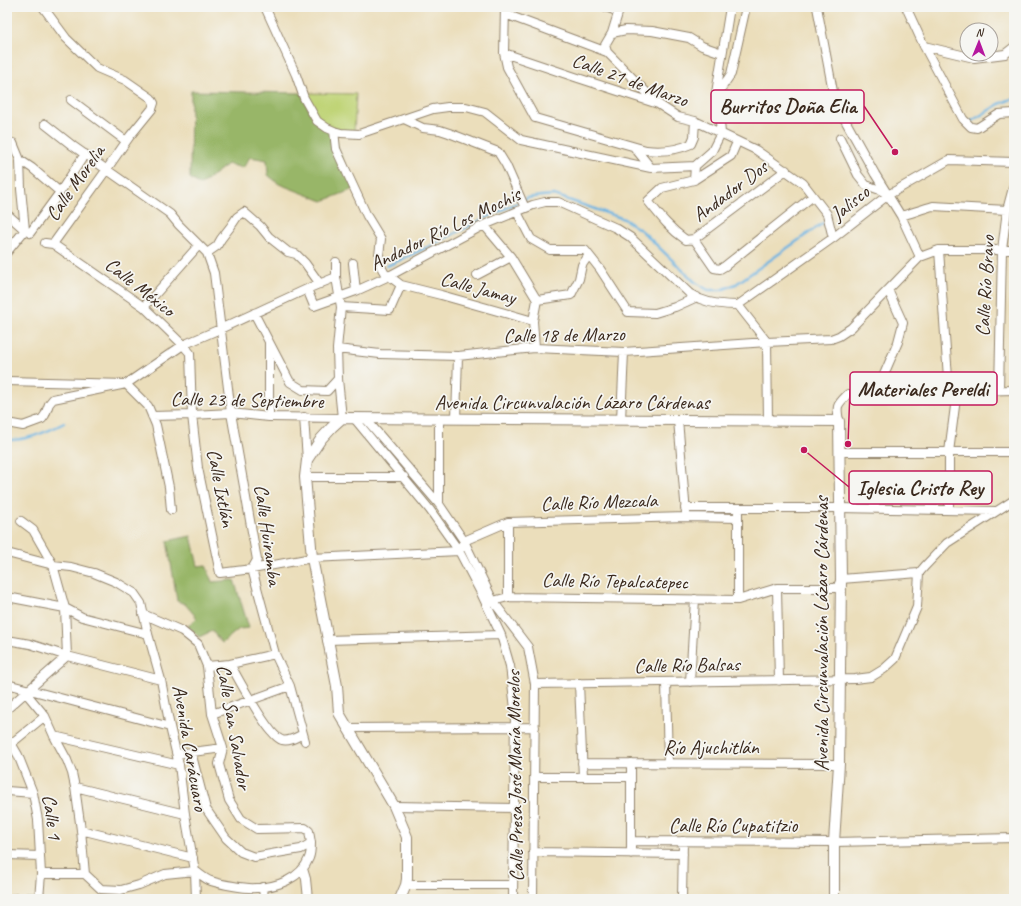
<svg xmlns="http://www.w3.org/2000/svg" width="1021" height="906" font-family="Caveat,sans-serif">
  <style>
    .green { fill: #c0d477; stroke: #7e7f4a }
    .forest { fill: #98b668; stroke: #6a7043 }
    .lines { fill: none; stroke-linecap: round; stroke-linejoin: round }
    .stream { stroke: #69b3e2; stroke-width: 2.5 }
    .minor-casing { stroke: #93846c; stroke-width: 10 }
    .tertiary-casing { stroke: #93846c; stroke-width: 12 }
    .minor { stroke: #fff; stroke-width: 8 }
    .tertiary { stroke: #fff; stroke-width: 10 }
    .labels { text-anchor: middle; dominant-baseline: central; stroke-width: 3.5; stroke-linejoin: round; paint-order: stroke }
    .street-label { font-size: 20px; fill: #3b2a1e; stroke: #f6f6f2 }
    .leader { fill: none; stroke: #c2185b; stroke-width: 1.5 }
    .callout-dot { fill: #c2185b; stroke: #f6f6f2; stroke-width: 1.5 }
    .callout { fill: #f6f6f2; stroke: #c2185b; stroke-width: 1.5 }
    .callout-label { font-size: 21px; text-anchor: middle; font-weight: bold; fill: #3b2a1e }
  </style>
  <rect width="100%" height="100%" fill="#f6f6f2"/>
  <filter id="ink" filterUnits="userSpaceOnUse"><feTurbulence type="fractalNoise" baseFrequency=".025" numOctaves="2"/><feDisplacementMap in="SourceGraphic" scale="8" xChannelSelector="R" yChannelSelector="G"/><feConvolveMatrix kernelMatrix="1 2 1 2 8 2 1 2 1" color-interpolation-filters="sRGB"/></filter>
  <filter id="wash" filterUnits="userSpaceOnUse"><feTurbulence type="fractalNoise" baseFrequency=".012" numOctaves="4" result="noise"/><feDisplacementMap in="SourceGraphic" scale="16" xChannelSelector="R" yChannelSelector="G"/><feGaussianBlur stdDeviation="0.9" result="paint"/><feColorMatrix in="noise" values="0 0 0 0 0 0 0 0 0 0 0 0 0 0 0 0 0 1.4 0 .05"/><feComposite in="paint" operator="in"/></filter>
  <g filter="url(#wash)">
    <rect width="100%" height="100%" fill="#ebdebb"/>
    <path class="green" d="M 304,93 L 356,94 L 354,133 L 342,132 L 318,120 Z"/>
    <path class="forest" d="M 191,91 L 301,93 L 312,116 L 332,132 L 354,189 L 323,201 L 279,184 L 268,175 L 267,160 L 250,157 L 243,168 L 228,164 L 200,185 L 190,178 Z
      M 191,536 L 198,566 L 206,565 L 212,582 L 234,580 L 249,628 L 239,629 L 222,643 L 212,631 L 199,637 L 188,626 L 197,618 L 185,604 L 177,601 L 174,581 L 167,541 Z"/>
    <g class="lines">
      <path class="stream" d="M 970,122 L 999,104 L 1014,98
        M 387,266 L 430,246 L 487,217 L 528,198 L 541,196 L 554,195 L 624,219 L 642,231 L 695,282 L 708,290 L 721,290 L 736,284 L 823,223
        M 7,440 C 27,441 47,432 64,423"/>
    </g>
  </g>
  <g filter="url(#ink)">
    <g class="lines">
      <defs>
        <path id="minor" d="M 43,7 L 66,38 L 97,68 L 125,80 L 151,98 L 154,103 L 152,109 L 130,136 L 107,169 L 53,244 L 45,243
          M 265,7 L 296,75 L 304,98 L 317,121 L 327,128 L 334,131 L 341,133 L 359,134 L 433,109 L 448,107 L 466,107 L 485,112 L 521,140 L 651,168 L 695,166 L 712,151 L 721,133 L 719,111 L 716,96 L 731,74 L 746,7
          M 505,7 L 504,53 L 507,67 L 535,118 L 646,150 C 662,152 675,151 691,144 L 694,137 L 695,121
          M 606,7 L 619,12
          M 817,7 L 835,102 L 875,174 L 901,216 L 920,257
          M 906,7 L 924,46 L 963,119 L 971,127 L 977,128 L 999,114 L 1014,113
          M 505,14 L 607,52 L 656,102
          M 612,33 L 620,7
          M 924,46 L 974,58 L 1005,54 L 1014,47
          M 607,52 L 605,45 L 612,33 L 626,30 L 652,31 L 689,38 L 702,46 L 722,53
          M 504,53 L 578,78 L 658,104 L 678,117 L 695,121 L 756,150 L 803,183 L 813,196 L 827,214 L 833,238
          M 716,93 L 730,7
          M 71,100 L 126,141
          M 404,119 L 423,128 L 440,130 L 449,133 L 498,152 L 506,165 L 525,208
          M 45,124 L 73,146 L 170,214 L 179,225 L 207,253 L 214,273 L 231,413 L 257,560 L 252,569 L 275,654 L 290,686 L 305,741
          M 334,131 L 336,149 L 367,216 L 381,239 L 379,255 L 380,265 L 385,274 L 389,276 L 401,285 L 441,295 L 533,321 L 535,348
          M 840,138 L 858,175 L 866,185 L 880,190 L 887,194
          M 13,143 L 20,160 L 21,189 L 25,230
          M 634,147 L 651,168
          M 20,160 L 32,168 L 60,192
          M 695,166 L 694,180 L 731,156 L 737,142
          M 694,180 L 662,188 L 648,201 C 660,216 670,229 686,240 L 694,239 L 714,268 L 720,269 L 725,266 L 813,196
          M 517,212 L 531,239 L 550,250 L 585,250 L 589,255 L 600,269 L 628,312 L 655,313 L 675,307 L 697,297
          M 7,214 L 25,230
          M 901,216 C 912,213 922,209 933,206 L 1007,210
          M 484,225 L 511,257 L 537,300
          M 694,239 L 786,170
          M 53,244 L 144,307 L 183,345 L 190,353 L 192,415 L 198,468 L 220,573 L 252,569 L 312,558 L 459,551 L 464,541 L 508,522 L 686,517 L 738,518
          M 939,250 L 949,392
          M 7,252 L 25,230 L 30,233 L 60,192 L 85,154
          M 207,253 L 217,246 L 221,239 L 231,226 L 237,217 L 244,212 L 260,226 L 269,237 L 288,252 L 296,254 L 305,263 L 320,284
          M 353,263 L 356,291
          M 477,275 L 511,257
          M 307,289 L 314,306 L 356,291 L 389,276 L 484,225 L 533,205 L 545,202 L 558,202 L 616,228 L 630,237 L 689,293 C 692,295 696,297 700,299 C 712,304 726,305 738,305 L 833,238 L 888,195 L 949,160 L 1014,162
          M 537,300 L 571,295 L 579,279 L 582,265 L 589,255
          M 738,305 L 767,342 L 768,421
          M 144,307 L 199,245
          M 341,307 L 390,310 L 401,285
          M 254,313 L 290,382 L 303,390 L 327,391 L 338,379
          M 533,321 L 537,300
          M 337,349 L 380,354 L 458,356 L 535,348 L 624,352 L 767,342 L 831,339 L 839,336 L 851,328 L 920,257 L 939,250 L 1014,250
          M 7,381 L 126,384 L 148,406 L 156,425 L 169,487 L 171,510
          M 999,390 L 1002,250 L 1007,210 L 1014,184
          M 876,393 L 898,342 L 903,323 L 888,290
          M 152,416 L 192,415 L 231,413 L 269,417 L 342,418 L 338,379 L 337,349 L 341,307 L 336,277 L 336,262
          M 269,417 L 269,342
          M 304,417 L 307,460
          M 354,418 L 430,510 L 459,551 L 481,593 L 501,635 L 510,666 L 515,709 L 513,899
          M 365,418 L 439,504 L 464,541 L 493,601 L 528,647 L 535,684 L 533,899
          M 456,419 L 458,356
          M 621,420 L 624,352
          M 678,420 L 686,513
          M 839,421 C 836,405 837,405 848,394 L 1014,390
          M 7,423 L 23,426 L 42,419 L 45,415 L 49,404 L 53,399 L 126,384 L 183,345 L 220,329 L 307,289 L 336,277
          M 840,452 L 1014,452
          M 305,477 L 404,477
          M 439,504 L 439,419
          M 685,508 L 840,508 L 996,511
          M 949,510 L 949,452 L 957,391
          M 738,513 L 738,600
          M 508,522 L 508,597
          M 7,553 L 53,565 L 71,567 L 94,573 L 116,582 L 134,593 L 141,603 L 148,634 L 161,680 L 170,727 L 179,765 L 185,814 L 195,871 L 196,899
          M 777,588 L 779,681
          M 7,597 L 65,608 L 82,617 L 148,634
          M 493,601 L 508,597 L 738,600 L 777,588 L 837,588 L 841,579 L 919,573
          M 143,614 L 182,631 L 198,644 L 207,666 L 212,714 L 223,748 L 219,764 L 229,800 L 241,819 L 257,829 L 305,828 L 309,831 L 311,843
          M 7,640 L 30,644 L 67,656 L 161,680
          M 327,640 L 501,635
          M 230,664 C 238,678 269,737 282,740 C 289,742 297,737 303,734
          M 207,666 L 230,664 L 275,654
          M 666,682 L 668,764
          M 690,682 L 695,599
          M 579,683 L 583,777
          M 7,684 L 170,727
          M 535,684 L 855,679 L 871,677 L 884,669 L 895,659 L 917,607 L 919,573 L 925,566 L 947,543 L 1014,500
          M 26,693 L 45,716 L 54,736 L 67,760 L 72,773 L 75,787 L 81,830 L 85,874 L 101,889 L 121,890 L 139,885 L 165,874 L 195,871
          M 7,709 L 67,656 L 65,608 L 53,565 L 33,530 L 21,521
          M 212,714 L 290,686
          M 347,728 L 535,727
          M 54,736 L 179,765
          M 11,743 L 18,755 L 33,793 L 38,820 L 41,874 L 39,899
          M 7,747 L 45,716
          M 191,752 L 206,809 L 226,838 L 241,852 L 254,857 L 277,853 L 301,849 L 311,843 C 311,847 311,853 309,858 C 301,879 277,887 256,888 C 246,889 220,884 211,881 C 205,879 200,874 195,871
          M 177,754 L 223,748
          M 582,763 L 839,764
          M 631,763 L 631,854
          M 534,777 L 631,777
          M 75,787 L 185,814
          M 7,791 L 33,793
          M 394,806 L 514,808
          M 81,830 L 193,858
          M 631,841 L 834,842 L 1014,838
          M 533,852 L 683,854
          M 7,855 L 40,856
          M 303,869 L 306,879 L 308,899
          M 41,874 L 85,874
          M 406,885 L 513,885
          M 263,887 L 264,899
          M 10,899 L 39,897
          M 682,899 L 683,841"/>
        <path id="tertiary" d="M 400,899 L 406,885 L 407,879 L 407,837 L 394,806 L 339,713 L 337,686 L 312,558 L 305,477 L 307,460 L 321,439 L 332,427 L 342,418 L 839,421 L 841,579 L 839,764 L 834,842 L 834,899"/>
      </defs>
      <use href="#minor" class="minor-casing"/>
      <use href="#tertiary" class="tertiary-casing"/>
      <use href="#minor" class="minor"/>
      <use href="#tertiary" class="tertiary"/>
    </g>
  </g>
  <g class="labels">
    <g class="street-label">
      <text transform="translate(630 80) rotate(20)">Calle 21 de Marzo</text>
      <text transform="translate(75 183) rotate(-55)">Calle Morelia</text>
      <text transform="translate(730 191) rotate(-37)">Andador Dos</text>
      <text transform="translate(850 203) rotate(-39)">Jalisco</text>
      <text transform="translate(445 229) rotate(-26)">Andador Río Los Mochis</text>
      <text transform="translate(985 286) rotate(-87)">Calle Río Bravo</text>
      <text transform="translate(140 287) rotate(38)">Calle México</text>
      <text transform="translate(478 288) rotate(15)">Calle Jamay</text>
      <text transform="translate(564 335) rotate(-1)">Calle 18 de Marzo</text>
      <text transform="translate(247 400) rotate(1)">Calle 23 de Septiembre</text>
      <text x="572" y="402">Avenida Circunvalación Lázaro Cárdenas</text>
      <text transform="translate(221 488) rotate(79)">Calle Ixtlán</text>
      <text transform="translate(599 502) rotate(-2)">Calle Río Mezcala</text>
      <text transform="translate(268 535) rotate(82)">Calle Huiramba</text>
      <text transform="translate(615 581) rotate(1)">Calle Río Tepalcatepec</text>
      <text transform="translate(821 634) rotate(-90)">Avenida Circunvalación Lázaro Cárdenas</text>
      <text transform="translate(687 665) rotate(-1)">Calle Río Balsas</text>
      <text transform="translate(234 727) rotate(80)">Calle San Salvador</text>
      <text x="711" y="747">Río Ajuchitlán</text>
      <text transform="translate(190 748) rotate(80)">Avenida Carácuaro</text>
      <text transform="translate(515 776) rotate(-91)">Calle Presa José María Morelos</text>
      <text transform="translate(52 817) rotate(82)">Calle 1</text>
      <text x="733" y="825">Calle Río Cupatitzio</text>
    </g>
  </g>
  <path class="leader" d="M895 152L864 106M848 444L850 389M804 450L849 487"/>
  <g class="callout-dot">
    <circle cx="895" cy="152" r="4"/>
    <circle cx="848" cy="444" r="4"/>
    <circle cx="804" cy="450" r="4"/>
  </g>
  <g class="callout">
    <rect x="711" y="90" width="153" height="33" rx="4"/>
    <rect x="850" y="372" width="147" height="33" rx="4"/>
    <rect x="849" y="471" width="143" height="33" rx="4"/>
  </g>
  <g class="callout-label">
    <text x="788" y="113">Burritos Doña Elia</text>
    <text x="923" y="396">Materiales Pereldi</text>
    <text x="920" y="495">Iglesia Cristo Rey</text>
  </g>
  <rect width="1021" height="906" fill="none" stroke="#f6f6f2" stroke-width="24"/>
  <g transform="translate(979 42) rotate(1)"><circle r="19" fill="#f6f6f2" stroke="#aba49d"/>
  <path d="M0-3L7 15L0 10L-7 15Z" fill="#b5179e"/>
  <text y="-6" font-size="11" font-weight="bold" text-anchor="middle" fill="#3b2a1e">N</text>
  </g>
</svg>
